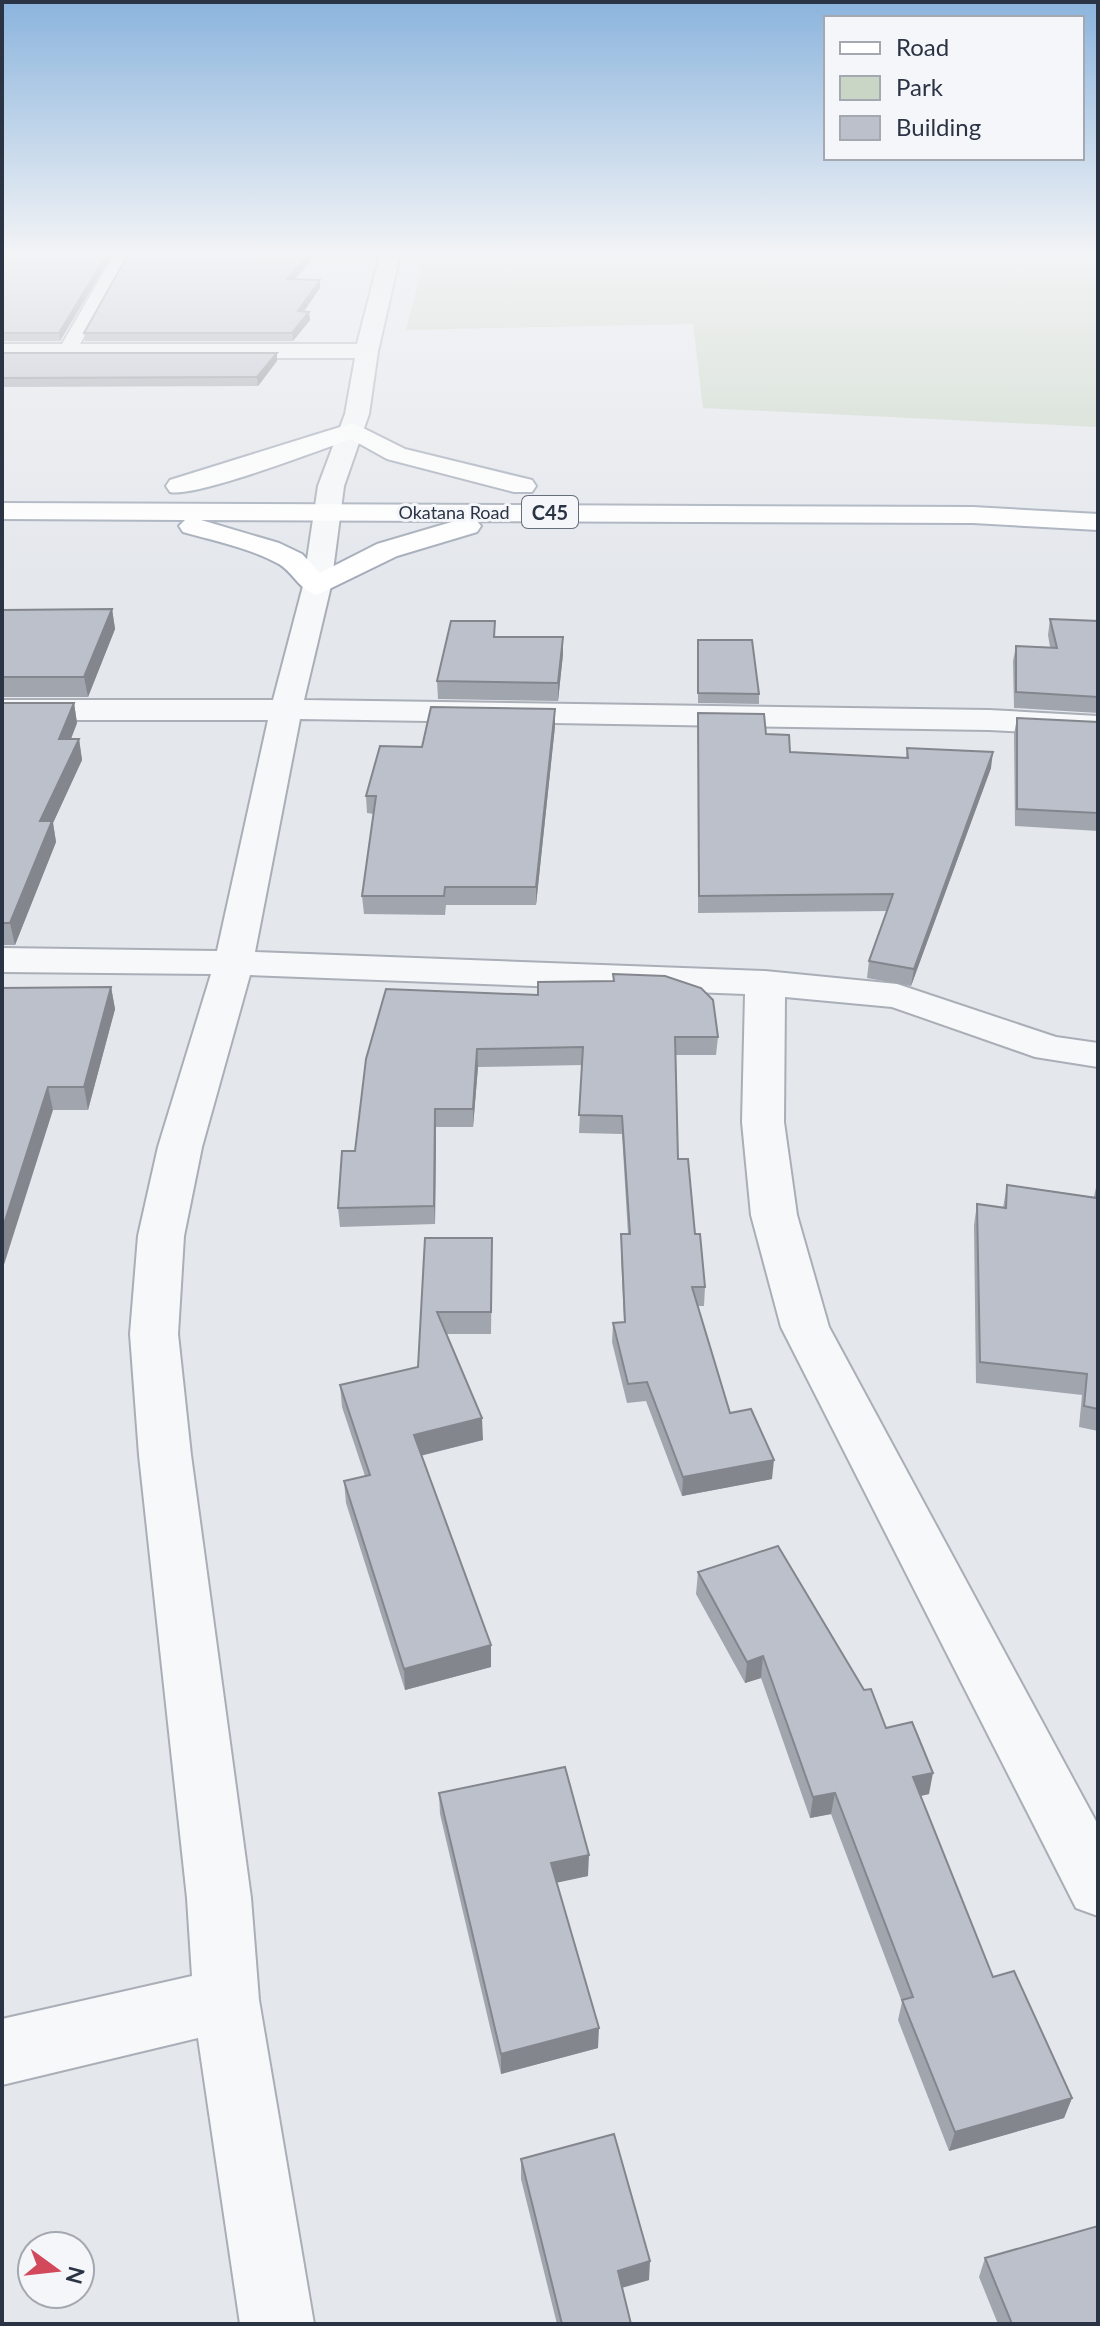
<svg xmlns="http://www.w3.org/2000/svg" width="1100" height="2326" font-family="Lato,sans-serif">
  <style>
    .green { fill: #c9d6c5 }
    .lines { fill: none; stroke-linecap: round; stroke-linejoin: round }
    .lane-casing { stroke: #a9aeb7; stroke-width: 4 }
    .street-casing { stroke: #a9aeb7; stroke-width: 4 }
    .primary-casing { stroke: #a3abb8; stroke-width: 4 }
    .lane { fill: #f7f8fa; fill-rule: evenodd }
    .street { fill: #f7f8fa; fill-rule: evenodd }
    .primary { fill: #fff; fill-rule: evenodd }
    .wall { fill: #a1a5ae }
    .shaded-wall { fill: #83868d }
    .building { fill: #bbc0ca; stroke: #83868d; stroke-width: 2 }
    .labels { text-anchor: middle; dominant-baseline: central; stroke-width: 6; stroke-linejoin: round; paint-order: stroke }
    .far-street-label { font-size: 18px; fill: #2b3445; stroke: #f4f6f9 }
    .shield { fill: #f4f6f9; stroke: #676e7b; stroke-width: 2 }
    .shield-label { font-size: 20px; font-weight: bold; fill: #2b3445 }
  </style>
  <rect width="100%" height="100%" fill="#e4e7ec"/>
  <path class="green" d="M 426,251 L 1098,251 L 1098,427 L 703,408 L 693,324 L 406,330 Z"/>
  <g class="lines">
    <defs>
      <path id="lane" d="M 116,251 L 132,251 L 76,351 L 74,355 L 60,355 L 58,351 Z"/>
      <path id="street" d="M 381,251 L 401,251 L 378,351 L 369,414 L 344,486 L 331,586 L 304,700 L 989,710 L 1098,716 L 1098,736 L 989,730 L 300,719 L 255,952 L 765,971 L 897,984 L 1056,1037 L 1098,1043 L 1098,1067 L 1035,1057 L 892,1007 L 785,997 L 784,1122 L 797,1215 L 829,1327 L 1098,1825 L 1098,1916 L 1076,1908 L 781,1327 L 751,1215 L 742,1122 L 745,994 L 250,975 L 202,1147 L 184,1236 L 178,1334 L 191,1455 L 251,1898 L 259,2000 L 314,2324 L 240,2324 L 198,2038 L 2,2085 L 2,2019 L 192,1976 L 187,1898 L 139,1455 L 130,1334 L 138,1236 L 158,1147 L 211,974 L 2,972 L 2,948 L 217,951 L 268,720 L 2,720 L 2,700 L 273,700 L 303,586 L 318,486 L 345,414 L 355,358 L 2,358 L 2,344 L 357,344 Z"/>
      <path id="primary" d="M 353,423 L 405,449 L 532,480 L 536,486 L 532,492 L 514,492 L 387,459 L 351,439 C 319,450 196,498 170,492 L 166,486 L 170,480 Z
        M 2,503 L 973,507 L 1098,514 L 1098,530 L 973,523 L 477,521 L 481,526 L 477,532 L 397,556 L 317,595 C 299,590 294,573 279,564 C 250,548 215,541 183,532 L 179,526 L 185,520 L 2,519 ZM 201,520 L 455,521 L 377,544 L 320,573 L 302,554 L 279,543 Z"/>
    </defs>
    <use href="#lane" class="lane-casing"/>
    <use href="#street" class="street-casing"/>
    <use href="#primary" class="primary-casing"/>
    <use href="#lane" class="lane"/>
    <use href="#street" class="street"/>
    <use href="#primary" class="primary"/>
  </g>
  <path class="wall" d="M 2,251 L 114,251 L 60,341 L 2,341 Z
    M 291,252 L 310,253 L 311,261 L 295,279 L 320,288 L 304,312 L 309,312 L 310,320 L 293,341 L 85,341 L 84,333 Z
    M 2,353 L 277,353 L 277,361 L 258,386 L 2,387 Z
    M 112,609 L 115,629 L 88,697 L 2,697 L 2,610 Z
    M 1050,619 L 1098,621 L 1098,713 L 1014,708 L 1013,661 L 1016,646 L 1050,647 L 1048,635 Z
    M 496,637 L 563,637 L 563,654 L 558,701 L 438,699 L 437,681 Z
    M 698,649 L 759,694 L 759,704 L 698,703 Z
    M 2,703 L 74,703 L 77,723 L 71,739 L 79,739 L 82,760 L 53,823 L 56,842 L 15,945 L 2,945 Z
    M 698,713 L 766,734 L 790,752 L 906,758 L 907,748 L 991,768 L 911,986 L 867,978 L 869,961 L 887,911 L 698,913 Z
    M 1017,718 L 1098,722 L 1098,831 L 1015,826 L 1014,734 Z
    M 555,726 L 536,905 L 446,905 L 445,915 L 364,914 L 362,896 L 374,814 L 367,813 L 366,796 L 422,747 Z
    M 613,974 L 718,1037 L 716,1055 L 676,1055 L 678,1159 L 695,1234 L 705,1287 L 704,1306 L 698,1306 L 730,1413 L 772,1479 L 682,1496 L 646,1401 L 627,1403 L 612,1342 L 613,1323 L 624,1322 L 621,1253 L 621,1234 L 628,1234 L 622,1134 L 579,1133 L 582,1065 L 478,1067 L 473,1127 L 436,1127 L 435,1224 L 340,1227 L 338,1208 L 355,1151 L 538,995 L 613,981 Z
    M 111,987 L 115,1009 L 88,1110 L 53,1110 L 2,988 Z
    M 1098,1178 L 1098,1431 L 1079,1427 L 1082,1395 L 976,1383 L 974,1225 L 977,1204 L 1003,1208 L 1007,1185 L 1094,1197 Z
    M 425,1238 L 492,1259 L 491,1334 L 446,1334 L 483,1440 L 422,1455 L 491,1645 L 491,1667 L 405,1690 L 346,1503 L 344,1481 L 365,1476 L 342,1407 L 340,1385 L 418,1367 Z
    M 698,1572 L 886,1728 L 929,1794 L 920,1796 L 993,1977 L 1072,2098 L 1064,2118 L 949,2151 L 898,2020 L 902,2002 L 831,1814 L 810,1818 L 761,1678 L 745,1683 L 696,1594 Z
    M 439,1793 L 588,1876 L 556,1882 L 598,2048 L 501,2074 L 440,1814 Z
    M 521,2159 L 649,2280 L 622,2288 L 631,2324 L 557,2324 L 521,2179 Z
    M 985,2258 L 1098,2324 L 998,2324 L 979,2277 Z"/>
  <path class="shaded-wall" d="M 109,251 L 114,251 L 60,341 L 59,333 Z
    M 310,253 L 311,261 L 288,287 L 287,279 Z
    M 320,280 L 320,288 L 298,319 L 298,311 Z
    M 309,312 L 310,320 L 293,341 L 292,333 Z
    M 277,353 L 277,361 L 258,386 L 257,377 Z
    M 112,609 L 115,629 L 88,697 L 84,677 Z
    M 563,637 L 563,654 L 558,701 L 558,683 Z
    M 74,703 L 77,723 L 63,759 L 59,739 Z
    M 555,709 L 555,726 L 536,905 L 536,887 Z
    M 79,739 L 82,760 L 53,823 L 56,842 L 15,945 L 10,923 L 40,821 Z
    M 993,752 L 991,768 L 911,986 L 914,969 Z
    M 111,987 L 115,1009 L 88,1110 L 84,1087 Z
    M 477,1049 L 478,1067 L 473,1127 L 473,1109 Z
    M 48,1087 L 53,1110 L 2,1271 L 2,1230 Z
    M 435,1109 L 436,1127 L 435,1224 L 434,1206 Z
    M 482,1418 L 483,1440 L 416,1457 L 414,1435 Z
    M 774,1460 L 772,1479 L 682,1496 L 683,1477 Z
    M 491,1645 L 491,1667 L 405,1690 L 404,1669 Z
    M 763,1656 L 761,1678 L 745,1683 L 747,1662 Z
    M 933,1773 L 929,1794 L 908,1799 L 913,1777 Z
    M 835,1793 L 831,1814 L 810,1818 L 813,1797 Z
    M 589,1855 L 588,1876 L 551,1884 L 551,1863 Z
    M 599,2028 L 598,2048 L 501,2074 L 501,2054 Z
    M 1072,2098 L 1064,2118 L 949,2151 L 955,2132 Z
    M 650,2261 L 649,2280 L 617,2289 L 618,2271 Z"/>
  <path class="building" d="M 2,251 L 109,251 L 59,333 L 2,333 Z
    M 130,251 L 284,251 L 283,252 L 310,253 L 287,279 L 320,280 L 298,311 L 309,312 L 292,333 L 84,333 Z
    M 2,353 L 277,353 L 257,377 L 2,378 Z
    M 112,609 L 84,677 L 2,677 L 2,610 Z
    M 1050,619 L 1098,621 L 1098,697 L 1016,692 L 1016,646 L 1057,648 Z
    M 451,621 L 495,621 L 494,637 L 563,637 L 558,683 L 437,681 Z
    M 698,640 L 752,640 L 759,694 L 698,693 Z
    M 2,703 L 74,703 L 59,739 L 79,739 L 40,821 L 52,821 L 10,923 L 2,923 Z
    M 431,707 L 555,709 L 536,887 L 445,887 L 444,896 L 362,896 L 376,796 L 366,796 L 380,746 L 422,747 Z
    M 698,713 L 764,714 L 766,734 L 789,735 L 790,752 L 908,758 L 907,748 L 993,752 L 914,969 L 869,961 L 893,894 L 699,896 Z
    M 1017,718 L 1098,722 L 1098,813 L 1017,809 Z
    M 613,974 L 665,976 L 701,988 L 713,1000 L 718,1037 L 675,1037 L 678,1159 L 688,1159 L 695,1234 L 700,1234 L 705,1287 L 692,1287 L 730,1413 L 751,1409 L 774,1460 L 683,1477 L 647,1382 L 628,1384 L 613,1323 L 625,1322 L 621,1234 L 630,1234 L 622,1116 L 579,1115 L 583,1047 L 477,1049 L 473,1109 L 435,1109 L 434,1206 L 338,1208 L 342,1151 L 355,1151 L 366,1059 L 386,989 L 538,995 L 538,982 L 614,981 Z
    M 111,987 L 84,1087 L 48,1087 L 2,1230 L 2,988 Z
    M 1098,1181 L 1098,1409 L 1084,1406 L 1087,1374 L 980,1362 L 977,1204 L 1006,1208 L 1007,1185 L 1097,1198 Z
    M 425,1238 L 492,1238 L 491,1312 L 437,1312 L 482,1418 L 414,1435 L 491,1645 L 404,1669 L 344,1481 L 370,1475 L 340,1385 L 418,1367 Z
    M 778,1546 L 864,1690 L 871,1689 L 886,1728 L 912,1722 L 933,1773 L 913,1777 L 993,1977 L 1014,1971 L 1072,2098 L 955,2132 L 902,2000 L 913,1997 L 835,1793 L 813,1797 L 763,1656 L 747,1662 L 698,1572 Z
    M 565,1767 L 589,1855 L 551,1863 L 599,2028 L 501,2054 L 439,1793 Z
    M 614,2134 L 650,2261 L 618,2271 L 631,2324 L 562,2324 L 521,2159 Z
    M 1098,2226 L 1098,2324 L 1012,2324 L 985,2258 Z"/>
  <linearGradient id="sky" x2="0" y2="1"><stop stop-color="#8bb4dd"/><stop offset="0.44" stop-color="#f3f4f6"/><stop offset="1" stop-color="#f3f4f6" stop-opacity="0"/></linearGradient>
  <rect width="1100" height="577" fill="url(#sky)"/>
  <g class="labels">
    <g class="far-street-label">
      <text x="454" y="512">Okatana Road</text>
    </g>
    <rect class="shield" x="522" y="496" width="56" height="32" rx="6"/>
    <g class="shield-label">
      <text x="550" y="512">C45</text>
    </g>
  </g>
  <rect width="1100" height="2326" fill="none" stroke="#2b3445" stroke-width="8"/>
  <rect x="824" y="16" width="260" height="144" fill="#f4f6f9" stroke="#a4a8b1" stroke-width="2"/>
  <rect x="840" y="42" width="40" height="12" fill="#ffffff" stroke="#a4a8b1" stroke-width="2"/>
  <text x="896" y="56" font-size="24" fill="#2b3445">Road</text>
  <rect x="840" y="76" width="40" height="24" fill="#c9d6c5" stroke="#a4a8b1" stroke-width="2"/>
  <text x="896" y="96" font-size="24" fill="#2b3445">Park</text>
  <rect x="840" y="116" width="40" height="24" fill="#bbc0ca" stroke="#a4a8b1" stroke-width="2"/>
  <text x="896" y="136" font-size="24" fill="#2b3445">Building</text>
  <g transform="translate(56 2270) rotate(105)"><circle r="38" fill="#f4f6f9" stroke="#a4a8b1" stroke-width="2"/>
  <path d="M0-6L14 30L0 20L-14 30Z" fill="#d1495b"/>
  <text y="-12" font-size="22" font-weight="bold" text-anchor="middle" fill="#2b3445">N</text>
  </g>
</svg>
